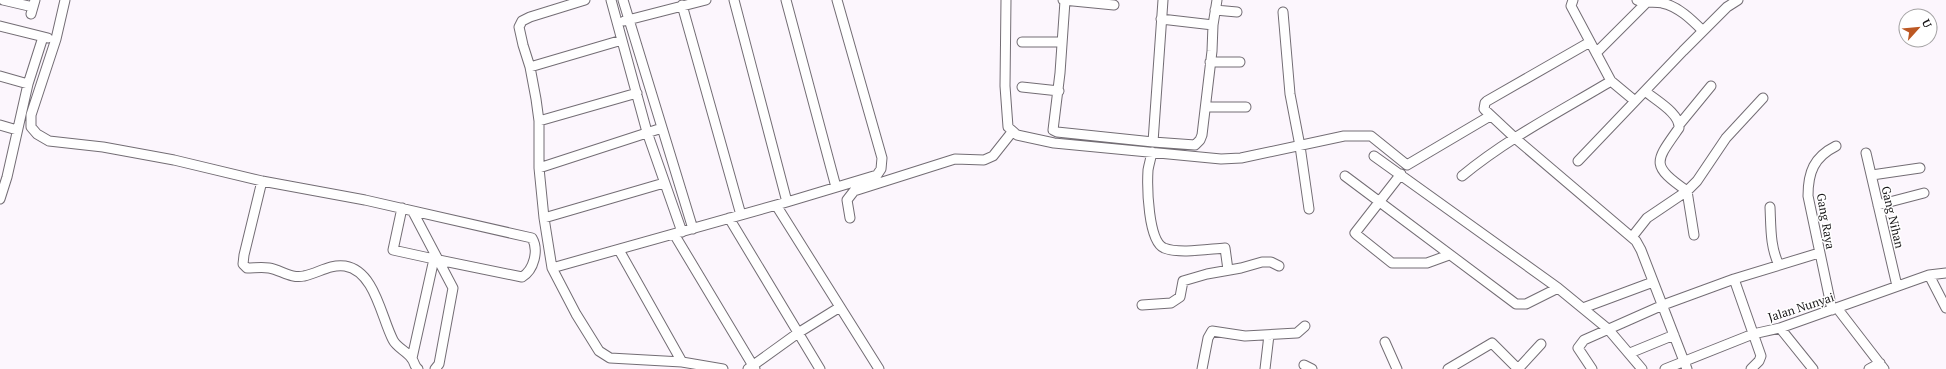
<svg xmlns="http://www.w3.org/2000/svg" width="1946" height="369" font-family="'PT Serif',serif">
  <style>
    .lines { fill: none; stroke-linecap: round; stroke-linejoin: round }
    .minor-casing { stroke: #736d74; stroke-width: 11 }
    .minor { stroke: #fff; stroke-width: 9 }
    .labels { text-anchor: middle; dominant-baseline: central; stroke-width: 3; stroke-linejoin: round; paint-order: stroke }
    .street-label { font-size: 12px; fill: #181618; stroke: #fff }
  </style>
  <rect width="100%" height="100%" fill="#fcf6fd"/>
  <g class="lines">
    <defs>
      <path id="minor" d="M 3,0 L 33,7
        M 65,0 L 56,39 L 31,115 L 31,127 L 37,134 L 49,141 L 103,147 L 174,160 L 262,181 L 365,200 L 532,238 C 539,250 534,270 522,277 L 434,259 L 412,358
        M 585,0 L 530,17 L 522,21 L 519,27 L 523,45 L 530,67 L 536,99 L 539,121 L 539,168 L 544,218 L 552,268 L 576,314 L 599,351 L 610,358 L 682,362 L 723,369
        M 611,0 L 647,132 L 682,232
        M 623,0 L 693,229
        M 734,0 L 787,202
        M 786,0 L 836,187
        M 1006,0 L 1005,86 L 1008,127 L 1017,135 L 1054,143 L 1221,159 L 1241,158 L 1344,136 L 1371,136 L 1407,165 L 1490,116
        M 1063,0 L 1114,5
        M 1573,0 L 1571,6 L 1611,81 L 1635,101
        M 1637,0 C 1645,4 1654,1 1662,3 C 1678,6 1692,20 1703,31
        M 1065,1 L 1060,73 L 1053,130 L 1057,132 L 1153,142 L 1163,0
        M 682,5 L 741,215
        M 1215,10 L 1237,12
        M 1283,12 L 1290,94 L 1300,146 L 1309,209
        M 31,14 L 35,0
        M 1161,19 L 1213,25
        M 624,21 L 706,0
        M 0,26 L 48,38
        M 1022,42 L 1062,42
        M 1590,42 L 1487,101 L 1485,103 L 1484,109 L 1515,138 L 1636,241 L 1641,250 L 1687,369
        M 1596,53 L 1647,2
        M 1210,62 L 1240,62
        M 530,67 L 622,40
        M 0,76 L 28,84
        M 1022,87 L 1059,91
        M 1645,91 C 1655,100 1680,113 1679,128 C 1655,162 1650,165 1687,191 L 1694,235
        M 1206,107 L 1246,107
        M 539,121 L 637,93
        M 0,125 L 17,130
        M 1679,125 L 1711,86
        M 1153,142 L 1195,145 L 1200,140 L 1202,135 L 1212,51 L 1213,25 L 1217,0
        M 1152,152 C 1151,158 1149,164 1148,170 C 1147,187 1148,241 1164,248 C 1179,254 1209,249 1225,248 L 1228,270
        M 1866,153 L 1897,286
        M 1374,156 L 1558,288 L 1608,329 L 1642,369
        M 1578,161 L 1683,51 L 1727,7 L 1738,0
        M 539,168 L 662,128
        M 1401,174 L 1355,233 L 1357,235 L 1392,263 L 1427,263 L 1449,255
        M 1872,175 L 1920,168
        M 1345,176 L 1516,304 L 1526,304 L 1558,288
        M 1462,176 C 1508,138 1561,111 1611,81
        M 262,181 L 244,255 L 243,264 L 247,268 C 254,268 262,267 269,268 C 281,270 291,279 304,276 C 319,273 329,264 345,266 C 375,271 381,317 393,340 C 397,348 407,351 412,359 C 415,363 414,366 418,369
        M 0,199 L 7,177 L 28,84 L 43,37
        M 776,205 L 879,369
        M 1878,205 L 1924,193
        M 1770,207 C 1771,227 1770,247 1779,265
        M 402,208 L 393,250 L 434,259
        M 413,212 L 453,288 L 439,364 L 435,369
        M 544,218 L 664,183
        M 729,218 L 820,369
        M 850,218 L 847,200 L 854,191 L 955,159 L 984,160 L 993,156 L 1012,132
        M 674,234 L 755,369
        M 1632,237 L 1647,218 L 1687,191 L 1697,181 L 1726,138 L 1763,98
        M 619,250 L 682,362
        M 552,268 L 787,202 L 877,175 L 881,169 L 882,158 L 837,0
        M 1929,275 L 1946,308
        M 1734,279 L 1761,356 L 1759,361 L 1751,369
        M 1142,305 L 1171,303 L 1180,297 L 1183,281 L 1207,274 L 1241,268 L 1262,262 L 1271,262 L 1279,266
        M 1583,308 L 1653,282
        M 1837,308 L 1884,369
        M 1832,310 L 1808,196 C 1808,172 1814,157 1836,146
        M 1780,328 L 1813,369
        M 1385,342 L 1397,369
        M 1630,353 L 1674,335
        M 1304,365 L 1312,369
        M 748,369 L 798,333 L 840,307
        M 1202,369 L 1208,338 L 1212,331 L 1245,336 L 1297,333 L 1305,326
        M 1265,369 L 1269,335
        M 1448,369 L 1492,343 L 1518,369
        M 1518,369 L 1541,344
        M 1592,369 L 1578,348 L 1584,340 L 1663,305 L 1734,279 L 1819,253
        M 1665,369 L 1753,334 L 1780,328 L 1929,275 L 1946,273
        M 1869,369 L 1880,363"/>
    </defs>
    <use href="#minor" class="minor-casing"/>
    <use href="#minor" class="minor"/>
  </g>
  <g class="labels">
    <g class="street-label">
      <text transform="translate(1893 217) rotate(77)">Gang Nihan</text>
      <text transform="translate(1826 221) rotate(80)">Gang Raya</text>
      <text transform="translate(1801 307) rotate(-18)">Jalan Nunyai</text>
    </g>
  </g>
  <g transform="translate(1918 28) rotate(63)"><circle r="19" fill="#ffffff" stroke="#a3a2a3"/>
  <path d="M0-3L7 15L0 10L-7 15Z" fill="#bc5823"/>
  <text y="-6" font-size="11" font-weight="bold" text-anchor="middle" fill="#181618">U</text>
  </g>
</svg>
